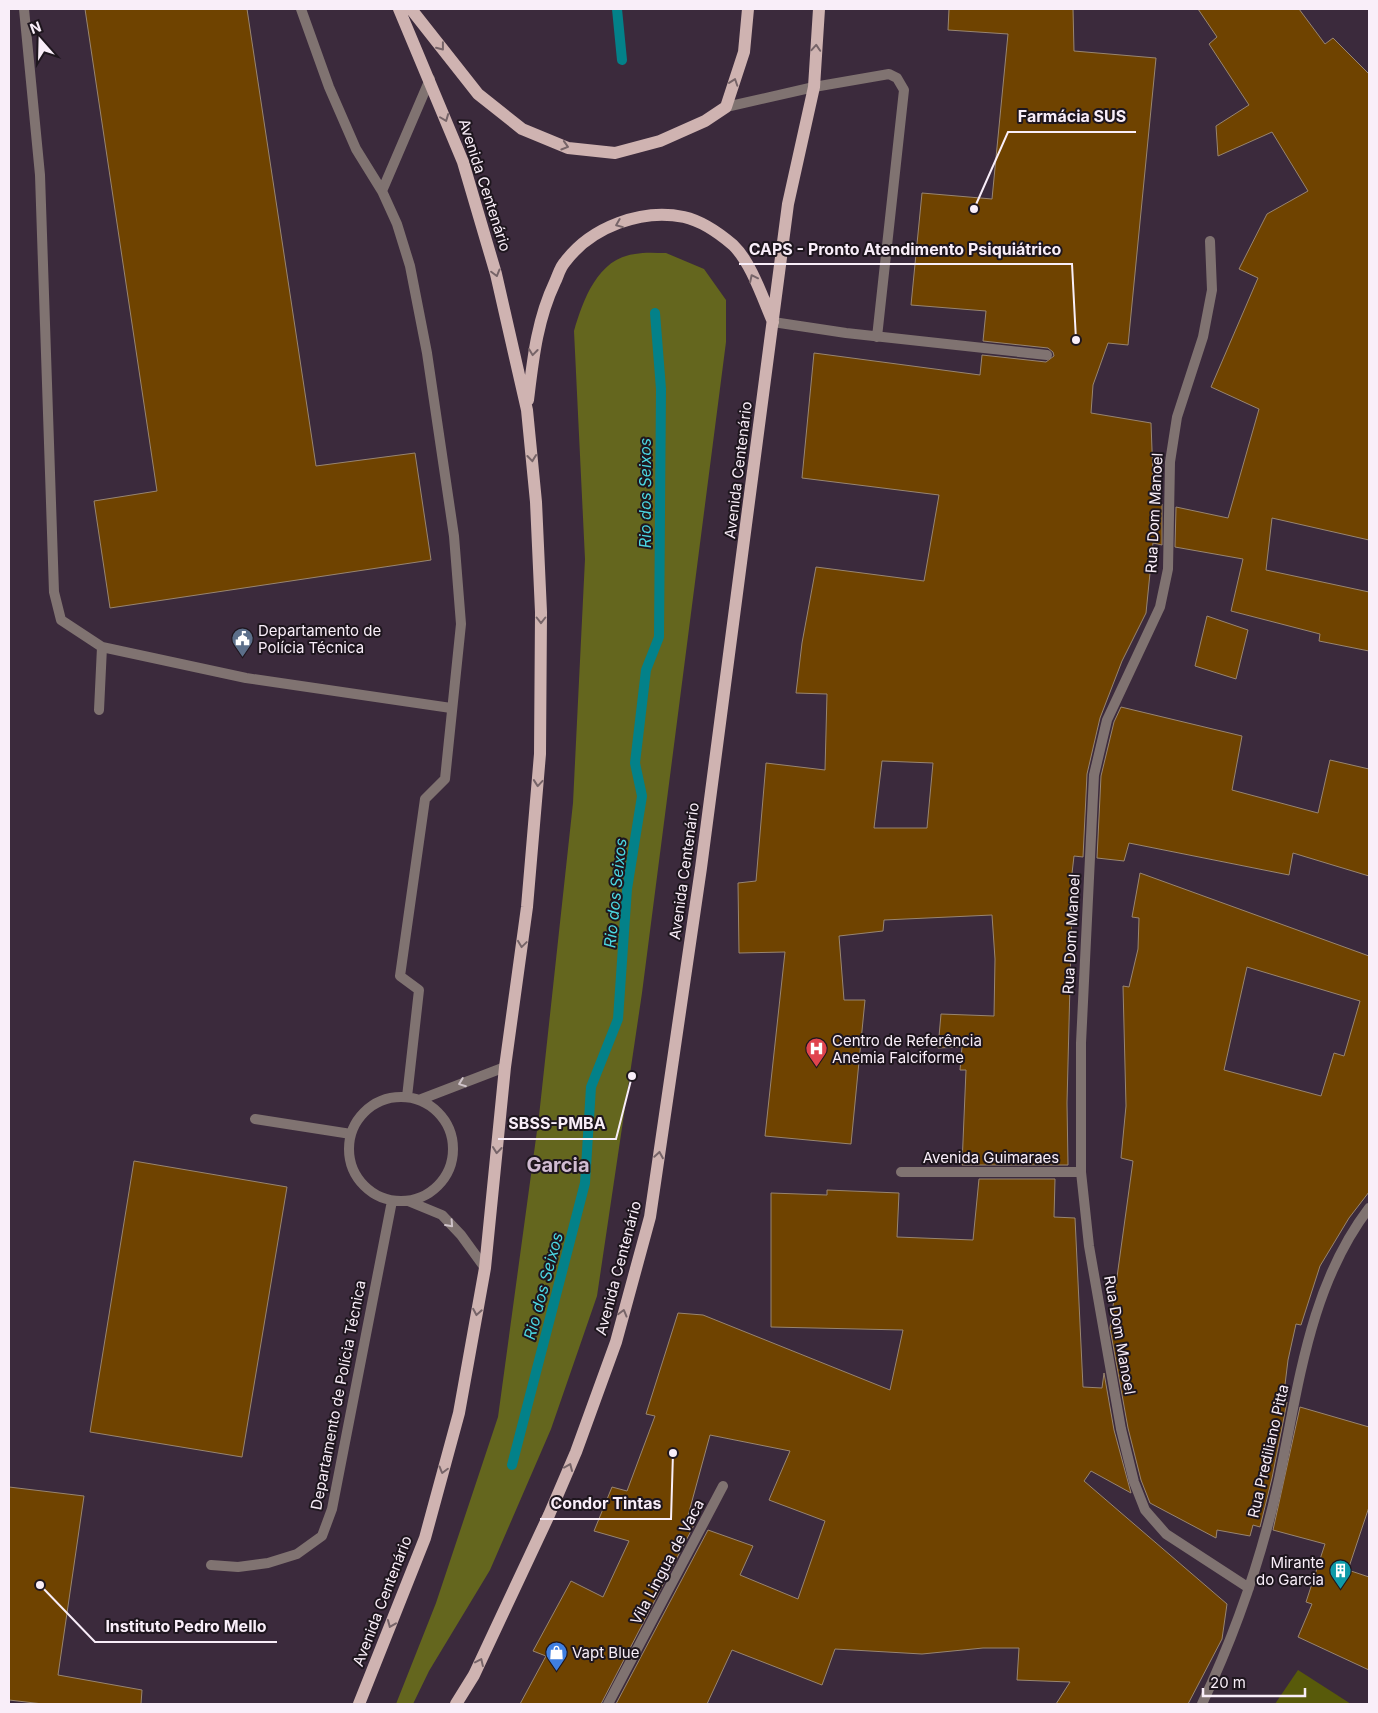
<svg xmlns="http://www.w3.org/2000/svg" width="1378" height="1713" font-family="Inter,sans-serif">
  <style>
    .green { fill: #585a0a }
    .forest { fill: #64661e }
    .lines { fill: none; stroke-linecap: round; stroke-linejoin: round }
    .stream { stroke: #038189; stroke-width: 10 }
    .building { fill: #6f4300; stroke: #988570; fill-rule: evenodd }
    .service { stroke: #807371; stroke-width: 10 }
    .minor { stroke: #807371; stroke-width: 10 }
    .primary { stroke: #cfb3b1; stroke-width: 12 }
    .oneway { stroke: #766468 }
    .oneway2 { stroke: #cfc3c9 }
    .labels { text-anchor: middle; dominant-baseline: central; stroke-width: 4; stroke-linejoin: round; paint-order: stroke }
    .street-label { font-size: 15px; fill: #f9eef9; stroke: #1e161e }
    .poi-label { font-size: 15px; fill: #f9eef9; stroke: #1e161e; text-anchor: start }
    .water-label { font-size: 16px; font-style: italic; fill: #4bd5e0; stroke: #1e161e }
    .district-label { font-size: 20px; font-weight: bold; fill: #d1bcd2; stroke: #1e161e }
    .leader { fill: none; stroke: #f9eef9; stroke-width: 2 }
    .callout-dot { fill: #f9eef9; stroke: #1e161e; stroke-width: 2 }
    .callout-label { font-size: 16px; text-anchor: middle; font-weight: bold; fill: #f9eef9; stroke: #1e161e; stroke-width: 4; stroke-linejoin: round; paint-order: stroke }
  </style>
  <rect width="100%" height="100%" fill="#3b2a3c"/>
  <path class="green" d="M 1298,1670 L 1351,1704 L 1275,1704 Z"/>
  <path class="forest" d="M 666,253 L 704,269 L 726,300 L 726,342 L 642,993 L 597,1296 L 551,1429 L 490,1570 L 429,1671 L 413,1704 L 396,1704 L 436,1603 L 498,1417 L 539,1116 L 573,803 L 585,559 L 574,331 C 583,300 598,258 635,254 C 645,252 656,253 666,253 Z"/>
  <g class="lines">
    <path class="stream" d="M 617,9 L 622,60
      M 512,1465 L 585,1183 L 591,1087 L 618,1019 L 627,889 L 642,796 L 635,763 L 646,670 L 659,637 L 661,389 L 655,313"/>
  </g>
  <path class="building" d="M 85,9 L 247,9 L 316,466 L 415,453 L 431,560 L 110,608 L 94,501 L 157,491 Z
    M 949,9 L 1073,9 L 1074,51 L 1156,58 L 1128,345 L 1108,343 L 1093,385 L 1091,413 L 1151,423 L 1154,503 L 1162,504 L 1162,545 L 1153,543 L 1146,613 L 1122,661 L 1100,718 L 1087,774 L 1083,857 L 1074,856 L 1071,882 L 1072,905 L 1067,1103 L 1068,1165 L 962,1165 L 966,1070 L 960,1070 L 962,1047 L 938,1048 L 941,1014 L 994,1016 L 995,959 L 992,915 L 884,920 L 883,931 L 839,936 L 844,1000 L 865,1000 L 851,1144 L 765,1136 L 785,952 L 739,953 L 738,883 L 756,881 L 766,763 L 825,770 L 827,694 L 796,693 L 802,643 L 816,567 L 924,581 L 939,495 L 802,478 L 814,353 L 980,375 L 982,355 L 1046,362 L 1054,356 L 1053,352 L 1048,348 L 983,341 L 986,311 L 911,305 L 922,193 L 992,199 L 1008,34 L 948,30 ZM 882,761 L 933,763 L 927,828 L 874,828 Z
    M 1198,9 L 1299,9 L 1325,44 L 1333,38 L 1369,74 L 1369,540 L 1272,518 L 1266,570 L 1369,592 L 1369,651 L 1319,641 L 1320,634 L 1231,611 L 1243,559 L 1175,547 L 1176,507 L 1228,518 L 1259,409 L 1211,387 L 1258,278 L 1239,269 L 1267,214 L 1308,191 L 1272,132 L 1218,156 L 1216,126 L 1249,105 L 1209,44 L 1217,37 Z
    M 1207,616 L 1248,630 L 1236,679 L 1195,666 Z
    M 1121,707 L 1242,736 L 1232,790 L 1318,813 L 1330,760 L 1369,769 L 1369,876 L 1293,853 L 1289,875 L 1129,843 L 1124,861 L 1097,858 L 1101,776 L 1114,722 Z
    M 1140,873 L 1369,956 L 1369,1192 L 1349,1218 L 1320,1266 L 1301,1325 L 1296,1324 L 1288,1360 L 1283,1401 L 1287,1402 L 1272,1478 L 1260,1527 L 1253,1525 L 1250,1536 L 1217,1530 L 1216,1538 L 1150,1503 L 1141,1480 L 1128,1428 L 1110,1328 L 1133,1161 L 1121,1158 L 1126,1106 L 1123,986 L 1129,987 L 1138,949 L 1139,918 L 1132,917 ZM 1247,967 L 1360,1001 L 1344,1056 L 1334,1053 L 1321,1096 L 1224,1070 Z
    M 134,1161 L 287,1187 L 242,1457 L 90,1432 Z
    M 979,1179 L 1055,1179 L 1054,1217 L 1075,1218 L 1083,1387 L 1102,1388 L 1104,1373 L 1114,1430 L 1131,1493 L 1091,1471 L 1084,1481 L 1227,1604 L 1222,1639 L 1188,1704 L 1056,1704 L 1070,1682 L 1017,1680 L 1019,1648 L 983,1648 L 922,1654 L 835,1649 L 822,1685 L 732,1650 L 707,1704 L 616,1704 L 708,1530 L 753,1546 L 740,1575 L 798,1599 L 825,1521 L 769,1500 L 790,1451 L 710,1435 L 686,1523 L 694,1525 L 601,1704 L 520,1704 L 546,1656 L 533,1651 L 571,1581 L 603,1597 L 629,1541 L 594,1531 L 612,1487 L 627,1491 L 655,1416 L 646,1414 L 678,1313 L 703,1315 L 890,1390 L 903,1330 L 771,1327 L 771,1193 L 827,1195 L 827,1190 L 899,1193 L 897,1237 L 973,1240 Z
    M 1300,1407 L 1369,1427 L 1369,1507 L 1348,1570 L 1369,1577 L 1369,1670 L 1298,1637 L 1312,1604 L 1306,1602 L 1325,1544 L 1273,1530 Z
    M 9,1487 L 84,1496 L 58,1675 L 142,1690 L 141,1704 L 43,1704 L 9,1700 Z"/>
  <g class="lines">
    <path class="service" d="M 24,9 L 40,175 L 54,592 L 61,620 L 102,647 L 246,678 L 451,708
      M 301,9 L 329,87 L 356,149 L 382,191 L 397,224 L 410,266 L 427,353 L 454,536 L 461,624 L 445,779 L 425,799 L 400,976 L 419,990 L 407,1097
      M 726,107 L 814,87 L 889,74 L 897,78 L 904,90 L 877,337
      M 382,191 L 430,79
      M 773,322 L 846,333 L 1047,355
      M 99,710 L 102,647
      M349 1149a52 52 0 1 1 104 0a52 52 0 1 1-104 0Z
      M 419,1100 L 505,1067
      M 255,1119 L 351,1134
      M 901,1172 L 1081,1172
      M 408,1201 L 442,1215 L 461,1235 L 485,1268
      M 211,1565 L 238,1567 L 268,1563 L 297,1554 L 322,1536 L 332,1509 L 392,1201"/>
    <path class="minor" d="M 1210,241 L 1212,290 L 1203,337 L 1177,417 L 1170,462 L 1168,569 L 1160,607 L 1107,720 L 1094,775 L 1081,1043 L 1081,1172 L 1089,1246 L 1121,1429 L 1134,1482 L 1145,1510 L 1166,1534 L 1249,1588
      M 608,1704 L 723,1486
      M 1202,1704 C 1236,1632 1262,1557 1279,1479 C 1299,1385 1309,1287 1369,1208"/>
    <path class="primary" d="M 411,9 L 478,94 L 522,129 L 568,148 L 615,153 L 660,141 L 705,121 L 726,107 L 744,52 L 748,9
      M 528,400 C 533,359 537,320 555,282 C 558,276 560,267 565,262 C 591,227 642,208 684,217 C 702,221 719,233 733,245 C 751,262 763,299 773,322
      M 359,1704 L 425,1538 L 459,1413 L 485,1268 L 505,1067 L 527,907 L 540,754 L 541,612 L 536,502 L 527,410 L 496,274 L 463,162 L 399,9
      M 456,1704 L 474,1675 L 549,1515 L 576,1452 L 616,1342 L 650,1217 L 701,868 L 788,204 L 814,87 L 819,9"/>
  </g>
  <defs><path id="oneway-chevron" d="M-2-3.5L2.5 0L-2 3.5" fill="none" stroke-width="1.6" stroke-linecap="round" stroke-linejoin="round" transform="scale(1.25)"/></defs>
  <g class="oneway">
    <use href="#oneway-chevron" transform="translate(441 47) rotate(52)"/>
    <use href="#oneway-chevron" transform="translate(816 48) rotate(-86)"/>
    <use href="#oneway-chevron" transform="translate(734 82) rotate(-71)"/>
    <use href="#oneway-chevron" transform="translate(445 118) rotate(69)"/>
    <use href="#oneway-chevron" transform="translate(565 146) rotate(17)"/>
    <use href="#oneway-chevron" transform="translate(619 224) rotate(158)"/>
    <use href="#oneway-chevron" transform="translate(496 273) rotate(75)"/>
    <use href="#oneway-chevron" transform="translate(753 278) rotate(-116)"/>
    <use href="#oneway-chevron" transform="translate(533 352) rotate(97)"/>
    <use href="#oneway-chevron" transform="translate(532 458) rotate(84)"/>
    <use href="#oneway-chevron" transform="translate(541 620) rotate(90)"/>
    <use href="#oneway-chevron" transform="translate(538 783) rotate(95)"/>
    <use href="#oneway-chevron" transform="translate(522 944) rotate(98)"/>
    <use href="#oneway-chevron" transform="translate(497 1150) rotate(96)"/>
    <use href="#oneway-chevron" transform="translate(659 1155) rotate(-81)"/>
    <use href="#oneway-chevron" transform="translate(477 1312) rotate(100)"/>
    <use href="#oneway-chevron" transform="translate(623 1313) rotate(-75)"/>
    <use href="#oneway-chevron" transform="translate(569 1467) rotate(-67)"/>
    <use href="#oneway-chevron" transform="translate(443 1470) rotate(105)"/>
    <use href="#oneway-chevron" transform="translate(391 1624) rotate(112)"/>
    <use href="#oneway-chevron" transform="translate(480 1662) rotate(-65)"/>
  </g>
  <g class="oneway2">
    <use href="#oneway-chevron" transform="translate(462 1083) rotate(159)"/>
    <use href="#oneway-chevron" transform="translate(450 1224) rotate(48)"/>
  </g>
  <defs>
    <symbol id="civic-pin" viewBox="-11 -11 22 30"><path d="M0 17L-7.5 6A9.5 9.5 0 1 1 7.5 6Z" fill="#5c6f8a" stroke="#1e161e"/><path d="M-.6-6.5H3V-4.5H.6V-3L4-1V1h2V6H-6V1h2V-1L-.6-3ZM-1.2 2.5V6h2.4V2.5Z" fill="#fff"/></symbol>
    <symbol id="hospital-pin" viewBox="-11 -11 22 30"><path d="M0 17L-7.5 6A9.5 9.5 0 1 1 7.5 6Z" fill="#e0444e" stroke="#1e161e"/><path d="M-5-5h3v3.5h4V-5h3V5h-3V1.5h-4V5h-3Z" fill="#fff"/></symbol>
    <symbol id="building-pin" viewBox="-11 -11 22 30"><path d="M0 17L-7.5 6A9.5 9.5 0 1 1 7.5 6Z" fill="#0f9aa8" stroke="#1e161e"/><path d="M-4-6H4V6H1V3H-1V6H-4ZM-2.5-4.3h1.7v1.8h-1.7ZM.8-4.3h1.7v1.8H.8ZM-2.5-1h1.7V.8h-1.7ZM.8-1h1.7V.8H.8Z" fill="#fff"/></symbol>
    <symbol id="shop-pin" viewBox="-11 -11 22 30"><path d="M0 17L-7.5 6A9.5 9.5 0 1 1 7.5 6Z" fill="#3f7fe0" stroke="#1e161e"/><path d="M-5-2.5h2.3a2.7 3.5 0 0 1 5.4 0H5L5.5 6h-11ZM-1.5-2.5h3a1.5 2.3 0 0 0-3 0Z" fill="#fff"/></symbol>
  </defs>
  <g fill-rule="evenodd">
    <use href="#civic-pin" x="230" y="626" width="25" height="34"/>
    <use href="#hospital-pin" x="804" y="1036" width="25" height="34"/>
    <use href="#building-pin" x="1328" y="1558" width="25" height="34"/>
    <use href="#shop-pin" x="544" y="1640" width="25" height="34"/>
  </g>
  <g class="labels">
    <g class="street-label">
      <text transform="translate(485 185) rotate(72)">Avenida Centenário</text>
      <text transform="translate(738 470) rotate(-83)">Avenida Centenário</text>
      <text transform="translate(1154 513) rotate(-87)">Rua Dom Manoel</text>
      <text transform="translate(684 871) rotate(-82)">Avenida Centenário</text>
      <text transform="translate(1071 934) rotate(-87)">Rua Dom Manoel</text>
      <text x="991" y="1157">Avenida Guimaraes</text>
      <text transform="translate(618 1268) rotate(-75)">Avenida Centenário</text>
      <text transform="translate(1120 1335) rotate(80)">Rua Dom Manoel</text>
      <text transform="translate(338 1395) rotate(-79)">Departamento de Polícia Técnica</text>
      <text transform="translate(1268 1451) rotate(-77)">Rua Prediliano Pitta</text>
      <text transform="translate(667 1562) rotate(-62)">Vila Lingua de Vaca</text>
      <text transform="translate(382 1601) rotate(-69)">Avenida Centenário</text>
    </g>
    <g class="poi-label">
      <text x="258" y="630">Departamento de<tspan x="258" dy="17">Polícia Técnica</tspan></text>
      <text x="832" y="1040">Centro de Referência<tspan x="832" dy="17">Anemia Falciforme</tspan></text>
      <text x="1324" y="1562" text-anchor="end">Mirante<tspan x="1324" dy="17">do Garcia</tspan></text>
      <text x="572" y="1652">Vapt Blue</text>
    </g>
    <g class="water-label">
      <text transform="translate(645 493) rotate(-90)">Rio dos Seixos</text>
      <text transform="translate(615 893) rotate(-84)">Rio dos Seixos</text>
      <text transform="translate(543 1286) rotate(-75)">Rio dos Seixos</text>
    </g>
    <g class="district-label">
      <text x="558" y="1165">Garcia</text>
    </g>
  </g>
  <path class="leader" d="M974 209L1008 132H1136M1076 340L1072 264H739M632 1076L616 1139H498M673 1453L671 1519H540M40 1585L95 1642H277"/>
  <g class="callout-dot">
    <circle cx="974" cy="209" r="5"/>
    <circle cx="1076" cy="340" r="5"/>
    <circle cx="632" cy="1076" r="5"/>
    <circle cx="673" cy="1453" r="5"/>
    <circle cx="40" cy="1585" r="5"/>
  </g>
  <g class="callout-label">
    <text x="1072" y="122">Farmácia SUS</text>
    <text x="905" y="255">CAPS - Pronto Atendimento Psiquiátrico</text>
    <text x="557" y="1129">SBSS-PMBA</text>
    <text x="606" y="1509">Condor Tintas</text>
    <text x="186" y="1632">Instituto Pedro Mello</text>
  </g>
  <rect width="1378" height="1713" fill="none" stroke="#f9eef9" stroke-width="20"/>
  <g transform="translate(40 40) rotate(340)" stroke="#1e161e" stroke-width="4" paint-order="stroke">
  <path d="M0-4L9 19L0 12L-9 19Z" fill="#f9eef9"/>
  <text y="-8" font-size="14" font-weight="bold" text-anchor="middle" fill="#f9eef9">N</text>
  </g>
  <path d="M1203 1688v8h102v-8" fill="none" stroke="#f9eef9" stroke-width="2.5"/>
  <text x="1210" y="1688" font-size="15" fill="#f9eef9" stroke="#1e161e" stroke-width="4" paint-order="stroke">20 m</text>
</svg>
